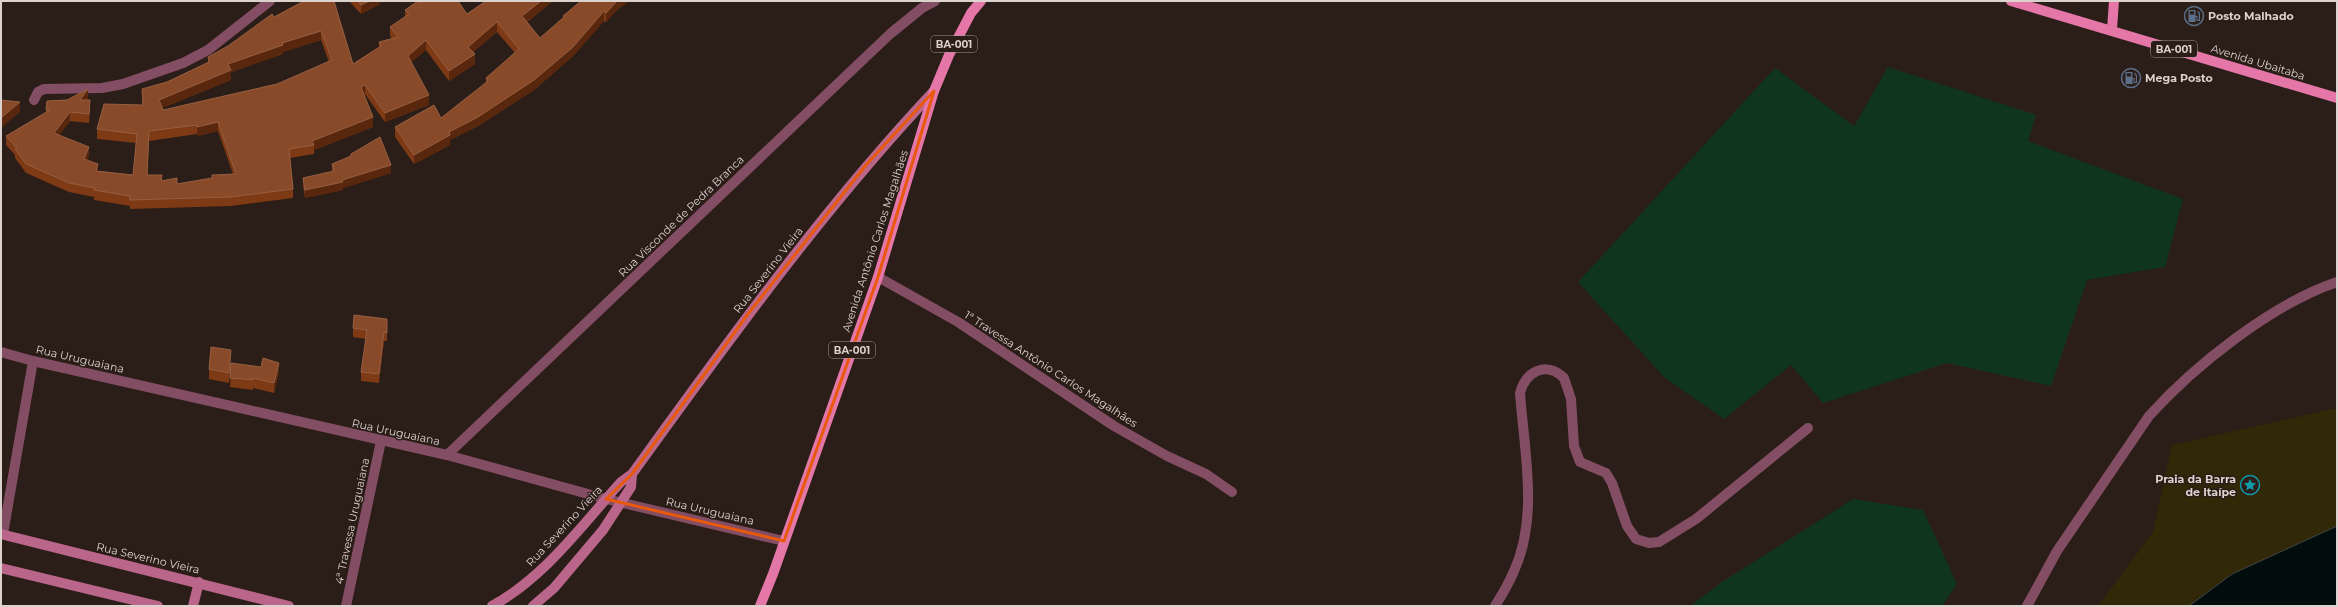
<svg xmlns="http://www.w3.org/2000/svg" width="2338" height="607" font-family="Montserrat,sans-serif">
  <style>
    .green { fill: #0f361d }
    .sand { fill: #302806 }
    .water { fill: #010c0d; stroke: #434747 }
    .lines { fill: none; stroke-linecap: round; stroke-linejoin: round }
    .minor { stroke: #834e64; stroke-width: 10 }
    .tertiary { stroke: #834e64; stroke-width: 10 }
    .secondary { stroke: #ba658a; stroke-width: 10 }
    .primary { stroke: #e577a8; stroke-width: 10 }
    .wall { fill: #7e3915; fill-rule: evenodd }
    .shaded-wall { fill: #59270d }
    .building { fill: #884a29; stroke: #955f43; fill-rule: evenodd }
    .marked { fill: none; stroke: #e8590c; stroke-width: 3; stroke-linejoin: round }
    .labels { text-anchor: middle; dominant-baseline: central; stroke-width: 3; stroke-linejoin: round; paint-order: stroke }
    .shield { fill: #2b1d17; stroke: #a79c97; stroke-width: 1 }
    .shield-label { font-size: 10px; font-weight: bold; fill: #dcd2ce }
    .poi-label { font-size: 11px; font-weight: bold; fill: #dcd2ce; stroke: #2b1d17; text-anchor: start }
    .street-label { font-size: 11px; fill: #dcd2ce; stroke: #2b1d17 }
  </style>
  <rect width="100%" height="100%" fill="#2b1d17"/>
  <path class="green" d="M 1888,67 L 2036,115 L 2028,141 L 2183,199 L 2165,267 L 2087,280 L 2051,386 L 1947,363 L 1823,403 L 1791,365 L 1724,419 L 1665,378 L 1578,282 L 1775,68 L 1854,126 Z
    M 1853,499 L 1923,510 L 1957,584 L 1942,606 L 1690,606 L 1722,582 Z"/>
  <path class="sand" d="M 2337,408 L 2337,526 L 2232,574 L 2189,606 L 2098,606 L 2153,532 L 2172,445 Z"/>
  <path class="water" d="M 2337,526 L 2337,606 L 2189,606 L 2232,574 Z"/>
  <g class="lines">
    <path class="minor" d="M 34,100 L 38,92 L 44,89 L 102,88 L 123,84 L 183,63 L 208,50 L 270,1
      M 878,277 L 958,322 L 1114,426 L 1167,456 L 1206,474 L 1232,492
      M 447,455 L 890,34 L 922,8 L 935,1
      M 3,534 L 33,361
      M 346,606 L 381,441
      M 1495,606 C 1502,595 1509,583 1514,571 C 1539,517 1524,450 1520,393 C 1526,371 1546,361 1564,378 L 1571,399 L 1574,446 L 1580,462 L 1606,473 L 1612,483 L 1627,526 L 1636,539 L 1649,543 L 1659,542 L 1696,519 L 1808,428
      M 2027,606 L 2057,551 L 2149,416 C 2195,365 2272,304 2337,282"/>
    <path class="tertiary" d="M 1,352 L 33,361 L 447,455 L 606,499 L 784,541"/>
    <path class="secondary" d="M 1,534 L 289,606
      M 1,568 L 158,606
      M 193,606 L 199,582
      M 492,606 C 545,577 581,526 621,482 L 632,474 C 727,343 822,210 934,91
      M 533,606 L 554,588 L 603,530 L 631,487 L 632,474"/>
    <path class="primary" d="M 2011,1 L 2337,98
      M 2112,29 L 2114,1
      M 760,606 L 773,574 L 878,277 L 934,91 L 949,55 L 971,13 L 981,1"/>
  </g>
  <path class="wall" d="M 304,1 L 353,64 L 379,47 L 379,42 L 392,39 L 390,36 L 390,27 L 405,17 L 405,10 L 420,3 L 467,14 L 486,1 L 553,1 L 527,22 L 540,38 L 563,18 L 563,16 L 581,1 L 629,1 L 618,9 L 606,22 L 604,21 L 573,56 L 534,90 L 478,126 L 450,140 L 450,145 L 414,164 L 395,137 L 395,127 L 441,118 L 486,83 L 486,78 L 515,53 L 497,32 L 473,52 L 475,64 L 449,81 L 426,50 L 411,62 L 429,105 L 385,122 L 365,94 L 364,95 L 373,127 L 314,150 L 314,154 L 290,158 L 293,189 L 293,198 L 231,206 L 130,209 L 130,206 L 94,200 L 94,197 L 69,192 L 26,173 L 15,158 L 15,155 L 6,145 L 6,136 L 46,112 L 47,101 L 67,100 L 88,98 L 87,100 L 90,109 L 89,123 L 70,121 L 59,135 L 89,156 L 87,160 L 98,171 L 133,175 L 136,143 L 97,139 L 97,129 L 142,105 L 142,89 L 167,82 L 208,62 L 208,57 L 228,46 L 274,17 ZM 321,40 L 329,62 L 277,84 L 163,110 L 162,108 L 231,80 L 231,72 L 283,54 L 283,52 ZM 218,131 L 233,174 L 212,178 L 177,184 L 162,181 L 147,175 L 149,141 L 197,134 L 197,136 Z
    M 349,1 L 380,1 L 380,4 L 361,14 Z
    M 351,154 L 391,173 L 343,188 L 343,190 L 305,198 L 303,186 L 303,178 L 332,172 L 332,164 L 351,157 Z
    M 387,319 L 387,341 L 384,341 L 379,383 L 361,381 L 361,372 L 366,339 L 353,337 L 353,328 Z
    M 231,363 L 279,372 L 274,393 L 253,388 L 253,390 L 230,387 L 231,365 L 229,383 L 209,379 L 209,369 Z"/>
  <path class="shaded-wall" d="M 369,1 L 380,1 L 380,4 L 361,14 L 361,5 Z
    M 541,1 L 553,1 L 522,25 L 522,16 Z
    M 617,1 L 629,1 L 618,9 L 606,22 L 606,13 Z
    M 604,11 L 604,21 L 573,56 L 534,90 L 478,126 L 450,140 L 450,145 L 414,164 L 414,155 L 449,132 Z
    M 497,22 L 497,32 L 468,56 L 468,47 Z
    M 321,31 L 321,40 L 283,52 L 283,54 L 231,72 L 231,80 L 159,109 L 159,100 L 228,64 L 282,43 Z
    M 426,40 L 426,50 L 408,65 L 408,56 Z
    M 475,54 L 475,64 L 449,81 L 449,71 Z
    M 365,85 L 365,94 L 361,97 L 361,87 Z
    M 88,89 L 88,98 L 80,109 L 80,100 Z
    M 429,95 L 429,105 L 385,122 L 385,113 Z
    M 20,102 L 20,112 L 1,128 L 1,118 Z
    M 70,112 L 70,121 L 54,143 L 54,133 Z
    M 373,117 L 373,127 L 314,150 L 314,145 L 312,141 Z
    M 218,122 L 218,131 L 197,136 L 197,127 Z
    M 149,131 L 149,141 L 147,184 L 147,175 Z
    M 89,147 L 89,156 L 84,169 L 84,159 Z
    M 98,164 L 98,173 L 96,171 Z
    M 391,165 L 391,173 L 343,188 L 343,190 L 305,198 L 305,190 L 342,180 Z
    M 384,332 L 384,341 L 379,383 L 379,374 Z
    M 231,350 L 231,360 L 229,383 L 229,373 Z
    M 279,363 L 279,372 L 274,393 L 274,383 Z"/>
  <path class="building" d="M 304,1 L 334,1 L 353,64 L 381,46 L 379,42 L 398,37 L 390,27 L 409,14 L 405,10 L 418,1 L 420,3 L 422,1 L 458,1 L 467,14 L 486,1 L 541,1 L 522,16 L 540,38 L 564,17 L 563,16 L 581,1 L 617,1 L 606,13 L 604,11 L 573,47 L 534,80 L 478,117 L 449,132 L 450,135 L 414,155 L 395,127 L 434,105 L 441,118 L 488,81 L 486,78 L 519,49 L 497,22 L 468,47 L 475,54 L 449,71 L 426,40 L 408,56 L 429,95 L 385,113 L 365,85 L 361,87 L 373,117 L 312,141 L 314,145 L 289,149 L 293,189 L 231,197 L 130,200 L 130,196 L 94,190 L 95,188 L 69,183 L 26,164 L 15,149 L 17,148 L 6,136 L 50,110 L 46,110 L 47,101 L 67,100 L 88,89 L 80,100 L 90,100 L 89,114 L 70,112 L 54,133 L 89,147 L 84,159 L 98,164 L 96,171 L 133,175 L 137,134 L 97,129 L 104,104 L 143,105 L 142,89 L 167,82 L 209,62 L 208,57 L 228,46 L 272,14 L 274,17 ZM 321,31 L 332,60 L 277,84 L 163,110 L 159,100 L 231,70 L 228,64 L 283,45 L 282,43 ZM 218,122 L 236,174 L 212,175 L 212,178 L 177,184 L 177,178 L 161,181 L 162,175 L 147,175 L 149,131 L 197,125 L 197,127 Z
    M 357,1 L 369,1 L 361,5 Z
    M 1,100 L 20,102 L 1,118 Z
    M 380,137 L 391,165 L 342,180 L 343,182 L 305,190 L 303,178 L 334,171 L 332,164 L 351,156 L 351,154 Z
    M 354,315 L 387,319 L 387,333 L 384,332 L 379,374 L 361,372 L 367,330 L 353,328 Z
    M 211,347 L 231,350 L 229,373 L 209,369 Z
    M 263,358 L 279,363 L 274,383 L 253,378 L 253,380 L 230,378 L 231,363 L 261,367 Z"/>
  <path class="marked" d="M 934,91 L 878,277 L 784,541 L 606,499 L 632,474 L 748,314 L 866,165 Z"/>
  <defs>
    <symbol id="fuel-ring" viewBox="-11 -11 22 22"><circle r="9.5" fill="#2b1d17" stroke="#5c6f8a" stroke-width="1.5"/><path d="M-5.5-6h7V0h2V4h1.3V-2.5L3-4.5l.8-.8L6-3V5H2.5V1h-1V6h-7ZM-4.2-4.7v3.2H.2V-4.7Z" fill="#5c6f8a"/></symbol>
    <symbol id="sight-ring" viewBox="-11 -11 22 22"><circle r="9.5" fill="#2b1d17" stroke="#0f9aa8" stroke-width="1.5"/><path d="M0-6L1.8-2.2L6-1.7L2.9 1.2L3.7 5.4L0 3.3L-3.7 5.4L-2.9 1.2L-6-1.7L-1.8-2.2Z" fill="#0f9aa8"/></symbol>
  </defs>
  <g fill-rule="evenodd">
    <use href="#fuel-ring" x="2183" y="5" width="22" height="22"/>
    <use href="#fuel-ring" x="2120" y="67" width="22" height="22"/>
    <use href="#sight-ring" x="2239" y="474" width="22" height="22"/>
  </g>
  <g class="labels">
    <g class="shield">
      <rect x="931" y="36" width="46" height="16" rx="3"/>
      <rect x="2151" y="41" width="46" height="16" rx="3"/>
      <rect x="829" y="342" width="46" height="16" rx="3"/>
    </g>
    <g class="shield-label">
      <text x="954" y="44">BA-001</text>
      <text x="2174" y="49">BA-001</text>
      <text x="852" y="350">BA-001</text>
    </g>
    <g class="poi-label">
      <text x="2208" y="16">Posto Malhado</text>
      <text x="2145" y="78">Mega Posto</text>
      <text x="2236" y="479" text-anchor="end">Praia da Barra<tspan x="2236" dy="13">de Itaípe</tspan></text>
    </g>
    <g class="street-label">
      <text transform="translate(2258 62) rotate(17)">Avenida Ubaitaba</text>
      <text transform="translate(681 216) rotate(-44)">Rua Visconde de Pedra Branca</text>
      <text transform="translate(875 241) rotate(-72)">Avenida Antônio Carlos Magalhães</text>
      <text transform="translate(768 270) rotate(-52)">Rua Severino Vieira</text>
      <text transform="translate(80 359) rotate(13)">Rua Uruguaiana</text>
      <text transform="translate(1051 369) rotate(33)">1ª Travessa Antônio Carlos Magalhães</text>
      <text transform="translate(396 432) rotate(12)">Rua Uruguaiana</text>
      <text transform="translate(710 511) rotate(13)">Rua Uruguaiana</text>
      <text transform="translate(352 521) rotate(-78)">4ª Travessa Uruguaiana</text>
      <text transform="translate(564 526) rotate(-47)">Rua Severino Vieira</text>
      <text transform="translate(148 558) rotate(13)">Rua Severino Vieira</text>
    </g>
  </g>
  <rect width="2338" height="607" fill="none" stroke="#dcd2ce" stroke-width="4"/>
</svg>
